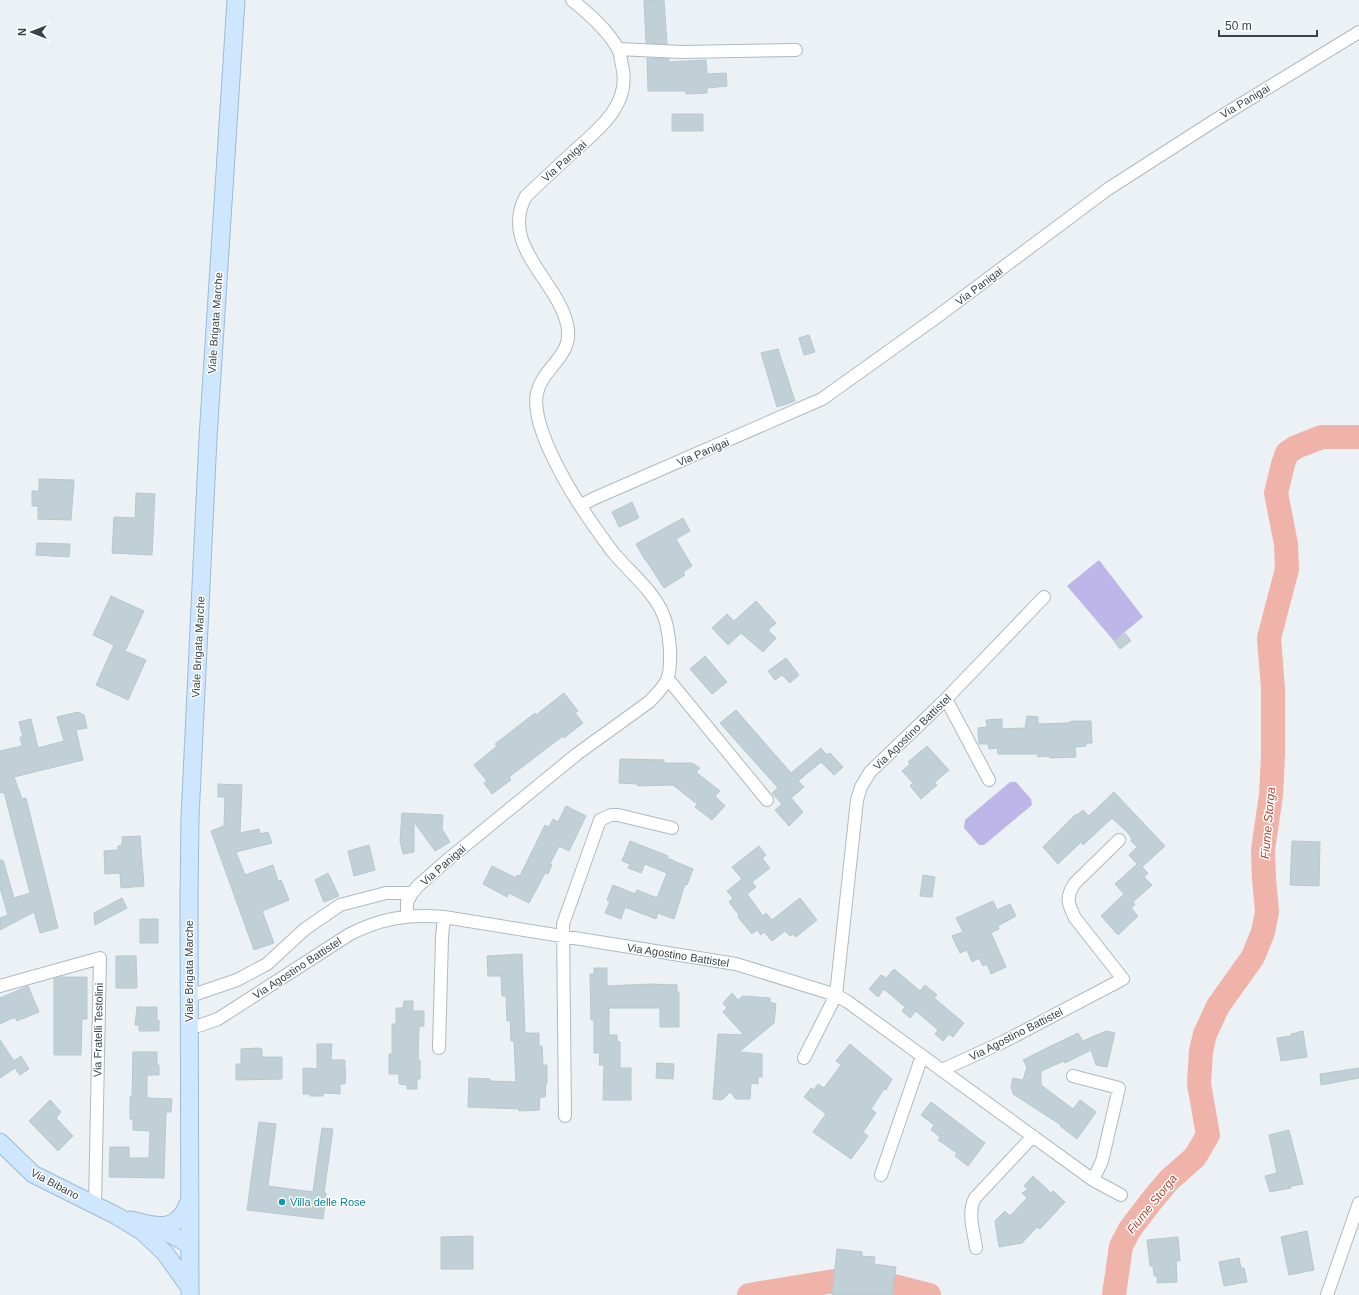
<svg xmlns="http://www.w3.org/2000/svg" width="1359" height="1295" font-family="Helvetica,sans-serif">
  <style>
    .green { fill: #beb6e8 }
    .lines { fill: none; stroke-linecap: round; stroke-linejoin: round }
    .river { stroke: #f0b3aa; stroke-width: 24 }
    .building { fill: #c1d0d7; stroke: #b4c8d2 }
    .street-casing { stroke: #aebac1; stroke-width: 14 }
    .secondary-casing { stroke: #9cbbd4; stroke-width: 19 }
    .street { stroke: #fff; stroke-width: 12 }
    .secondary { stroke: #cee7fe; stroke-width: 17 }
    .culture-dot { fill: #0f9aa8; stroke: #fff; stroke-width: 1.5 }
    .labels { text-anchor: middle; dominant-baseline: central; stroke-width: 3; stroke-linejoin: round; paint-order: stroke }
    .street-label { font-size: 11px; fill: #39454a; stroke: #fff }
    .culture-label { font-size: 11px; fill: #0d838f; stroke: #fff; text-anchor: start }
    .water-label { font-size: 12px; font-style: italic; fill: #b64532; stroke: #fff }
  </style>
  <rect width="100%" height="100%" fill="#ecf1f5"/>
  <path class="green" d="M 1099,560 L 1143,617 L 1114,641 L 1067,586 Z
    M 1010,782 L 1016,782 L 1031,799 L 1032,805 L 984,845 L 979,845 L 964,828 L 965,820 Z"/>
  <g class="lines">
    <path class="river" d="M 749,1295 L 840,1280 L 862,1280 L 877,1282 L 929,1295
      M 1114,1295 L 1121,1246 L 1130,1229 L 1153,1199 L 1169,1180 L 1195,1157 L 1208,1135 L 1199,1084 L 1201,1051 L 1205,1034 L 1218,1006 L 1253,957 L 1263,932 L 1267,912 L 1264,879 L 1263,850 L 1271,795 L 1273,755 L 1273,689 L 1269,638 L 1287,569 L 1286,544 L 1276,493 L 1283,464 L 1287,453 L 1296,447 L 1322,437 L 1359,437"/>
  </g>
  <path class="building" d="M 644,0 L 664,0 L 667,44 L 646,43 Z
    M 647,58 L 669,59 L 669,62 L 706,60 L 707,74 L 726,73 L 727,86 L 707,88 L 707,93 L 686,94 L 686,91 L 648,91 Z
    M 672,114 L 703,114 L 703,131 L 672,131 Z
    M 809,335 L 815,352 L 804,355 L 799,338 Z
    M 778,349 L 795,401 L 777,407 L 761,353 Z
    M 39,479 L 74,480 L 71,520 L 38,519 L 38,506 L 32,506 L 32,491 L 39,491 Z
    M 136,493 L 155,494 L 152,555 L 112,553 L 114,517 L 135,518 Z
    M 632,502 L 639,518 L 619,527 L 612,512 Z
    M 683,518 L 690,531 L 676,539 L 692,566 L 683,572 L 685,575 L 664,588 L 646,560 L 645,560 L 636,544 Z
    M 37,543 L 70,544 L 69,557 L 36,555 Z
    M 111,596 L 144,611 L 125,651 L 146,660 L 128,700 L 96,685 L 114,645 L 93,635 Z
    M 756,601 L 776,623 L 768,630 L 776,638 L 763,652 L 741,633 L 728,645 L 712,628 L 727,614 L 734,621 Z
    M 1125,633 L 1131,641 L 1120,649 L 1114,641 Z
    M 705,656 L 727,682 L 712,694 L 690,669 Z
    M 786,658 L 799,675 L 790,683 L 782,675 L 775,680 L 768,671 Z
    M 564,693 L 578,711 L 575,713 L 583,723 L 564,738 L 563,736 L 509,777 L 511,780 L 492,794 L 484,783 L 487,781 L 474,765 L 497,746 L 495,744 L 535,713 L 536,715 Z
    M 736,710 L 791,773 L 821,748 L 827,755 L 830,753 L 843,767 L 834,775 L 821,762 L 798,781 L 804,787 L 791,798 L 803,812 L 789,826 L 775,810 L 782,804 L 772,793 L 778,788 L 720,723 Z
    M 78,712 L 84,715 L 87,728 L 76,730 L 83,760 L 14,777 L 22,799 L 26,798 L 58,928 L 40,933 L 34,912 L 0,930 L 0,918 L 8,915 L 0,888 L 0,860 L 3,860 L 14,898 L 30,893 L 4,792 L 0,793 L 0,751 L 22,746 L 20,737 L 23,737 L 19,722 L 31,719 L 38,748 L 64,741 L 57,717 Z
    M 1027,716 L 1038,717 L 1038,724 L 1068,723 L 1072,721 L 1091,721 L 1092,743 L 1086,743 L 1086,746 L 1075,747 L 1076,757 L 1050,758 L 1049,756 L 1038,757 L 1037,754 L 998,754 L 997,748 L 989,749 L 988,744 L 979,744 L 978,728 L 987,727 L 986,720 L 1002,719 L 1002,729 L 1025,728 Z
    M 927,746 L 949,770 L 934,783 L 937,785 L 921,799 L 910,786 L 913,783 L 902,771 L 910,764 L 908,762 Z
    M 620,759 L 664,760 L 664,763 L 692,763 L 700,768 L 696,772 L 720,791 L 715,796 L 725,806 L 712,820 L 695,807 L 697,804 L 673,785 L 638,786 L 637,784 L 619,783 Z
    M 218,784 L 242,785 L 240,833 L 259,829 L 260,834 L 268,832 L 272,843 L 236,852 L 245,875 L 273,865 L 278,881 L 281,880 L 289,900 L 262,911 L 274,943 L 254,950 L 211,831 L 224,826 L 225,797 L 218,797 Z
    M 1114,792 L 1165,846 L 1142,867 L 1148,873 L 1144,877 L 1152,885 L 1133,902 L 1135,905 L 1131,908 L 1138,916 L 1118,935 L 1101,916 L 1124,894 L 1115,884 L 1137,864 L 1129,855 L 1137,847 L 1131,841 L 1132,839 L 1127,832 L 1112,818 L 1083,845 L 1081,842 L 1058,864 L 1043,847 L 1076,814 L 1077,815 L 1083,810 L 1089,816 Z
    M 566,806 L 586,816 L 569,851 L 559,846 L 550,864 L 552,865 L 548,874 L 545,873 L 529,903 L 509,893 L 507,897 L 483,884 L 492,866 L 516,878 L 517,875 L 520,876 L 545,825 L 549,827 L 553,819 L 558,822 Z
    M 402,813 L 443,815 L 442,829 L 450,842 L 435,851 L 414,822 L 414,852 L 403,854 L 400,841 Z
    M 140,836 L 144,886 L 121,888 L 120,873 L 105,874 L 104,851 L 118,850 L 118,846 L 122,845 L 122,837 Z
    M 630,841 L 668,856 L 667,858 L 693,869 L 687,885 L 685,884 L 674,919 L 658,913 L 656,919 L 625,907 L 621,919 L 605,913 L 610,901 L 607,900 L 613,885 L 635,894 L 637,890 L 657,898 L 667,873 L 645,864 L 641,873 L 628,868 L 630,864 L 622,861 Z
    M 1292,841 L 1320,842 L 1319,886 L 1290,885 Z
    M 369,845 L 375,870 L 354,876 L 348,851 Z
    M 759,846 L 766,855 L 762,858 L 770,868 L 752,882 L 756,887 L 747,894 L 763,916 L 766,913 L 772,920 L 800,898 L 817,920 L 796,937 L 793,934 L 790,936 L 785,931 L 772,941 L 764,932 L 761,935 L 757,930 L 752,934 L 738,917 L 739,915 L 729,902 L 733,898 L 727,891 L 742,879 L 732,867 Z
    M 328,873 L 339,896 L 324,902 L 315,880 Z
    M 923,875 L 935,877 L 932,897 L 920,896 Z
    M 122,898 L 127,908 L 95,925 L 94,913 Z
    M 993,901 L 997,910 L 1010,904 L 1016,916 L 998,926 L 999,929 L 991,933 L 1006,967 L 991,974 L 987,964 L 983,966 L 979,958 L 972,962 L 967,950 L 960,953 L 952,936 L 963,932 L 956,918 Z
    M 140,919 L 158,919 L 158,943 L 140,943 Z
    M 522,954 L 525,1033 L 539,1033 L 539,1046 L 542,1046 L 543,1065 L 547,1065 L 547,1083 L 546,1083 L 545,1097 L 540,1097 L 539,1110 L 519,1111 L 519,1109 L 468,1107 L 469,1078 L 490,1079 L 490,1081 L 516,1082 L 514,1041 L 511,1041 L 510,1020 L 507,1021 L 506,996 L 502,996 L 501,976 L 488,976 L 487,956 Z
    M 116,956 L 136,956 L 137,988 L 116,988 Z
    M 594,968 L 607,968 L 607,986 L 650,984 L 677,985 L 677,992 L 679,992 L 679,1027 L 660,1027 L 660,1008 L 609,1008 L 609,1035 L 617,1035 L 617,1041 L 620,1042 L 620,1068 L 631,1068 L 631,1100 L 603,1100 L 604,1065 L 599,1065 L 600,1053 L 594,1053 L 594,1020 L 591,1020 L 590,974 L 594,974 Z
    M 894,969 L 920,991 L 925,985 L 937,995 L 934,998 L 964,1023 L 953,1037 L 949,1034 L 943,1041 L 935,1034 L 938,1030 L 916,1011 L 910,1018 L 902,1011 L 905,1007 L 884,989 L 878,997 L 869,989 L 881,975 L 886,978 Z
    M 59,977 L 87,977 L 87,1019 L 82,1019 L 81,1055 L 54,1055 L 54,979 Z
    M 28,986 L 39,1012 L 17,1021 L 15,1017 L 0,1024 L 0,998 Z
    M 732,993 L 738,1000 L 743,996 L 770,998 L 770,1002 L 776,1004 L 774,1023 L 739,1052 L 762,1054 L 762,1077 L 758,1077 L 758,1084 L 751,1083 L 750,1099 L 736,1099 L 730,1092 L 722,1100 L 713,1099 L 718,1034 L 744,1035 L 723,1012 L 727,1008 L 723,1003 Z
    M 404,1001 L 413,1001 L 413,1011 L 424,1011 L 424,1026 L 419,1026 L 418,1060 L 420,1060 L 420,1079 L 417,1079 L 417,1089 L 407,1089 L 407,1085 L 399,1084 L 399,1074 L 389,1074 L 389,1054 L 392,1054 L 392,1024 L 396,1024 L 396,1008 L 403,1008 Z
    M 137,1007 L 157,1007 L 157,1020 L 159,1020 L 159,1031 L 139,1031 L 139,1025 L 135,1025 Z
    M 1106,1031 L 1115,1033 L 1107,1067 L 1096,1065 L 1091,1050 L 1065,1063 L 1064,1061 L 1041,1071 L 1041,1085 L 1073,1109 L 1080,1100 L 1096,1112 L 1077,1139 L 1060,1126 L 1061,1125 L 1013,1094 L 1011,1086 L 1013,1078 L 1023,1080 L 1027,1067 L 1023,1060 L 1047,1048 L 1078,1033 L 1083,1041 Z
    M 1303,1031 L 1307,1057 L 1281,1061 L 1277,1038 L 1291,1036 L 1291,1034 Z
    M 0,1040 L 14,1061 L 21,1056 L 29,1069 L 20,1075 L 15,1068 L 0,1078 Z
    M 317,1044 L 332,1044 L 331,1060 L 345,1060 L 345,1071 L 346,1071 L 345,1084 L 340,1084 L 340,1094 L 323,1093 L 323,1096 L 310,1096 L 310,1094 L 303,1094 L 303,1068 L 317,1069 Z
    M 850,1044 L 892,1079 L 886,1090 L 884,1089 L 871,1109 L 876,1113 L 863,1132 L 868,1136 L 851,1159 L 813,1132 L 826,1114 L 804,1097 L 811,1088 L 814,1090 L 818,1084 L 824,1088 L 841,1065 L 836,1061 Z
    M 258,1048 L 262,1049 L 262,1057 L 282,1057 L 282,1079 L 236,1080 L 236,1064 L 241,1064 L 241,1049 Z
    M 133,1052 L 157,1052 L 157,1065 L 159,1065 L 159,1075 L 147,1075 L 147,1098 L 172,1099 L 171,1112 L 166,1112 L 164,1178 L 109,1177 L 110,1147 L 129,1147 L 129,1158 L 149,1158 L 150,1131 L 133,1130 L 133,1119 L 130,1119 L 130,1097 L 132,1097 Z
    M 657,1063 L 674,1064 L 673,1079 L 656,1078 Z
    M 1359,1068 L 1359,1078 L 1321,1085 L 1320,1074 Z
    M 50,1100 L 61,1112 L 56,1118 L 73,1136 L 58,1151 L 29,1121 Z
    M 931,1102 L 985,1143 L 968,1166 L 955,1156 L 957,1153 L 938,1140 L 940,1137 L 931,1130 L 934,1125 L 921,1115 Z
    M 259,1122 L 276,1124 L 268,1186 L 313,1192 L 322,1128 L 333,1129 L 324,1193 L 326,1193 L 323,1219 L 247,1210 Z
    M 1289,1130 L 1303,1184 L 1291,1186 L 1291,1188 L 1270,1192 L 1265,1176 L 1277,1173 L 1269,1135 Z
    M 1033,1176 L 1051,1193 L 1053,1191 L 1065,1202 L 1040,1229 L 1037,1227 L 1022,1243 L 999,1247 L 995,1221 L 1005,1211 L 1010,1216 L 1027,1198 L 1022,1193 L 1028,1189 L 1024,1186 Z
    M 1307,1231 L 1314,1270 L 1289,1275 L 1281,1237 Z
    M 473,1236 L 473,1269 L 441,1269 L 441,1237 Z
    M 1178,1237 L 1180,1261 L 1176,1261 L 1177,1282 L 1157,1283 L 1157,1276 L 1154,1276 L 1153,1266 L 1150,1266 L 1147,1240 Z
    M 837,1249 L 862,1252 L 862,1256 L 875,1257 L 874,1264 L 896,1267 L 892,1295 L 832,1295 Z
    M 1239,1258 L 1241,1268 L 1244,1268 L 1247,1282 L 1224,1286 L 1219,1262 Z"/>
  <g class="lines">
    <defs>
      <path id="street" d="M 618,49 L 682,52 L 796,50
        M 581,505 L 595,498 L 822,399 L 938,316 L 1108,189 L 1217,119 L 1359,32
        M 668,679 L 767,800
        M 946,699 L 989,780
        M 407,916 L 407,902 L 412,893
        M 0,986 L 100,958 L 95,1205
        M 190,996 L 237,980 L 267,964 L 305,929 L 340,905 L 386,893 L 412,893 L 419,885 L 445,862 L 577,754 L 649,702 C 669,682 671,678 670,649 C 669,638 668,625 663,614 C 653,590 628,571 612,551 C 595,528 575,500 562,475 C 551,455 532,416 537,393 C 543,366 575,356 567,324 C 557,280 499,245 526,196 C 541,182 556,168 571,154 C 596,131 629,108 623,70 C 621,63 621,55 618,49 C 608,30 588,13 572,0
        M 190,1027 L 198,1026 L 218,1019 L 350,934 C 382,918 408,914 444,917 L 736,964 L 836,995 L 848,1002 L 1093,1180 L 1102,1161 L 1119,1088 L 1073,1076
        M 439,1048 L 442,937 L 444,917
        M 804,1058 L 836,995 L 857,800 L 861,787 L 870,772 L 946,699 L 1044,597
        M 942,1070 L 1005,1041 L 1123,979 L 1075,918 C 1068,904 1065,897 1075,883 L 1119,840
        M 565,1116 L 563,924 L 600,820 L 611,815 L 618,815 L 672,828
        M 881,1175 L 922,1056
        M 1093,1180 L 1121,1195
        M 976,1248 C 974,1232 967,1213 975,1198 L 1033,1136
        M 1327,1295 L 1359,1203"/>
      <path id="secondary" d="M 0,1142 L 33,1174 L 117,1216 L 143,1232 L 165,1253 L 190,1288
        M 131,1220 C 157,1227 178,1233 189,1201
        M 152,1226 L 167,1232 L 190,1245
        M 190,1295 L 189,898 L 190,818 L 208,438 L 236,0"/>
    </defs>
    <use href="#street" class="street-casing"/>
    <use href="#secondary" class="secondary-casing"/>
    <use href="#street" class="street"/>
    <use href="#secondary" class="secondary"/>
  </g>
  <circle class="culture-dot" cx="282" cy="1202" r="4"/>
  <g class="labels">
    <g class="street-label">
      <text transform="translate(1245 101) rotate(-31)">Via Panigai</text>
      <text transform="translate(564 161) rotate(-42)">Via Panigai</text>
      <text transform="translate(979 286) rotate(-37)">Via Panigai</text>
      <text transform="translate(215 323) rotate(-86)">Viale Brigata Marche</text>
      <text transform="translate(703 452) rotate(-23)">Via Panigai</text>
      <text transform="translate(198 647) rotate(-87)">Viale Brigata Marche</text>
      <text transform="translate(912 732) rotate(-44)">Via Agostino Battistel</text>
      <text transform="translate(443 865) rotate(-41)">Via Panigai</text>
      <text transform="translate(678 955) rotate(9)">Via Agostino Battistel</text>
      <text transform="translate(297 968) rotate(-33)">Via Agostino Battistel</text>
      <text transform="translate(189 971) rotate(-90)">Viale Brigata Marche</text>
      <text transform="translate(98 1030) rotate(-89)">Via Fratelli Testolini</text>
      <text transform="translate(1016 1034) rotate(-27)">Via Agostino Battistel</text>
      <text transform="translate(55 1184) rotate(28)">Via Bibano</text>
    </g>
    <g class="culture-label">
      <text x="290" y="1202">Villa delle Rose</text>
    </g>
    <g class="water-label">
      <text transform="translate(1268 823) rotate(-85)">Fiume Storga</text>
      <text transform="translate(1152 1204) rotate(-51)">Fiume Storga</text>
    </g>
  </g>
  <g transform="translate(32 32) rotate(270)" stroke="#ffffff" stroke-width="3" paint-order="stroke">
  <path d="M0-3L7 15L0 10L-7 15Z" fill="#39454a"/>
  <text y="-6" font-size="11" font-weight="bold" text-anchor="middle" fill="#39454a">N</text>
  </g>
  <path d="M1219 30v6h98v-6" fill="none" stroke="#39454a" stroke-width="2"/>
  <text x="1225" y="30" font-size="12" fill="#39454a" stroke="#ffffff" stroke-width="3" paint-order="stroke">50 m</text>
</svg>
